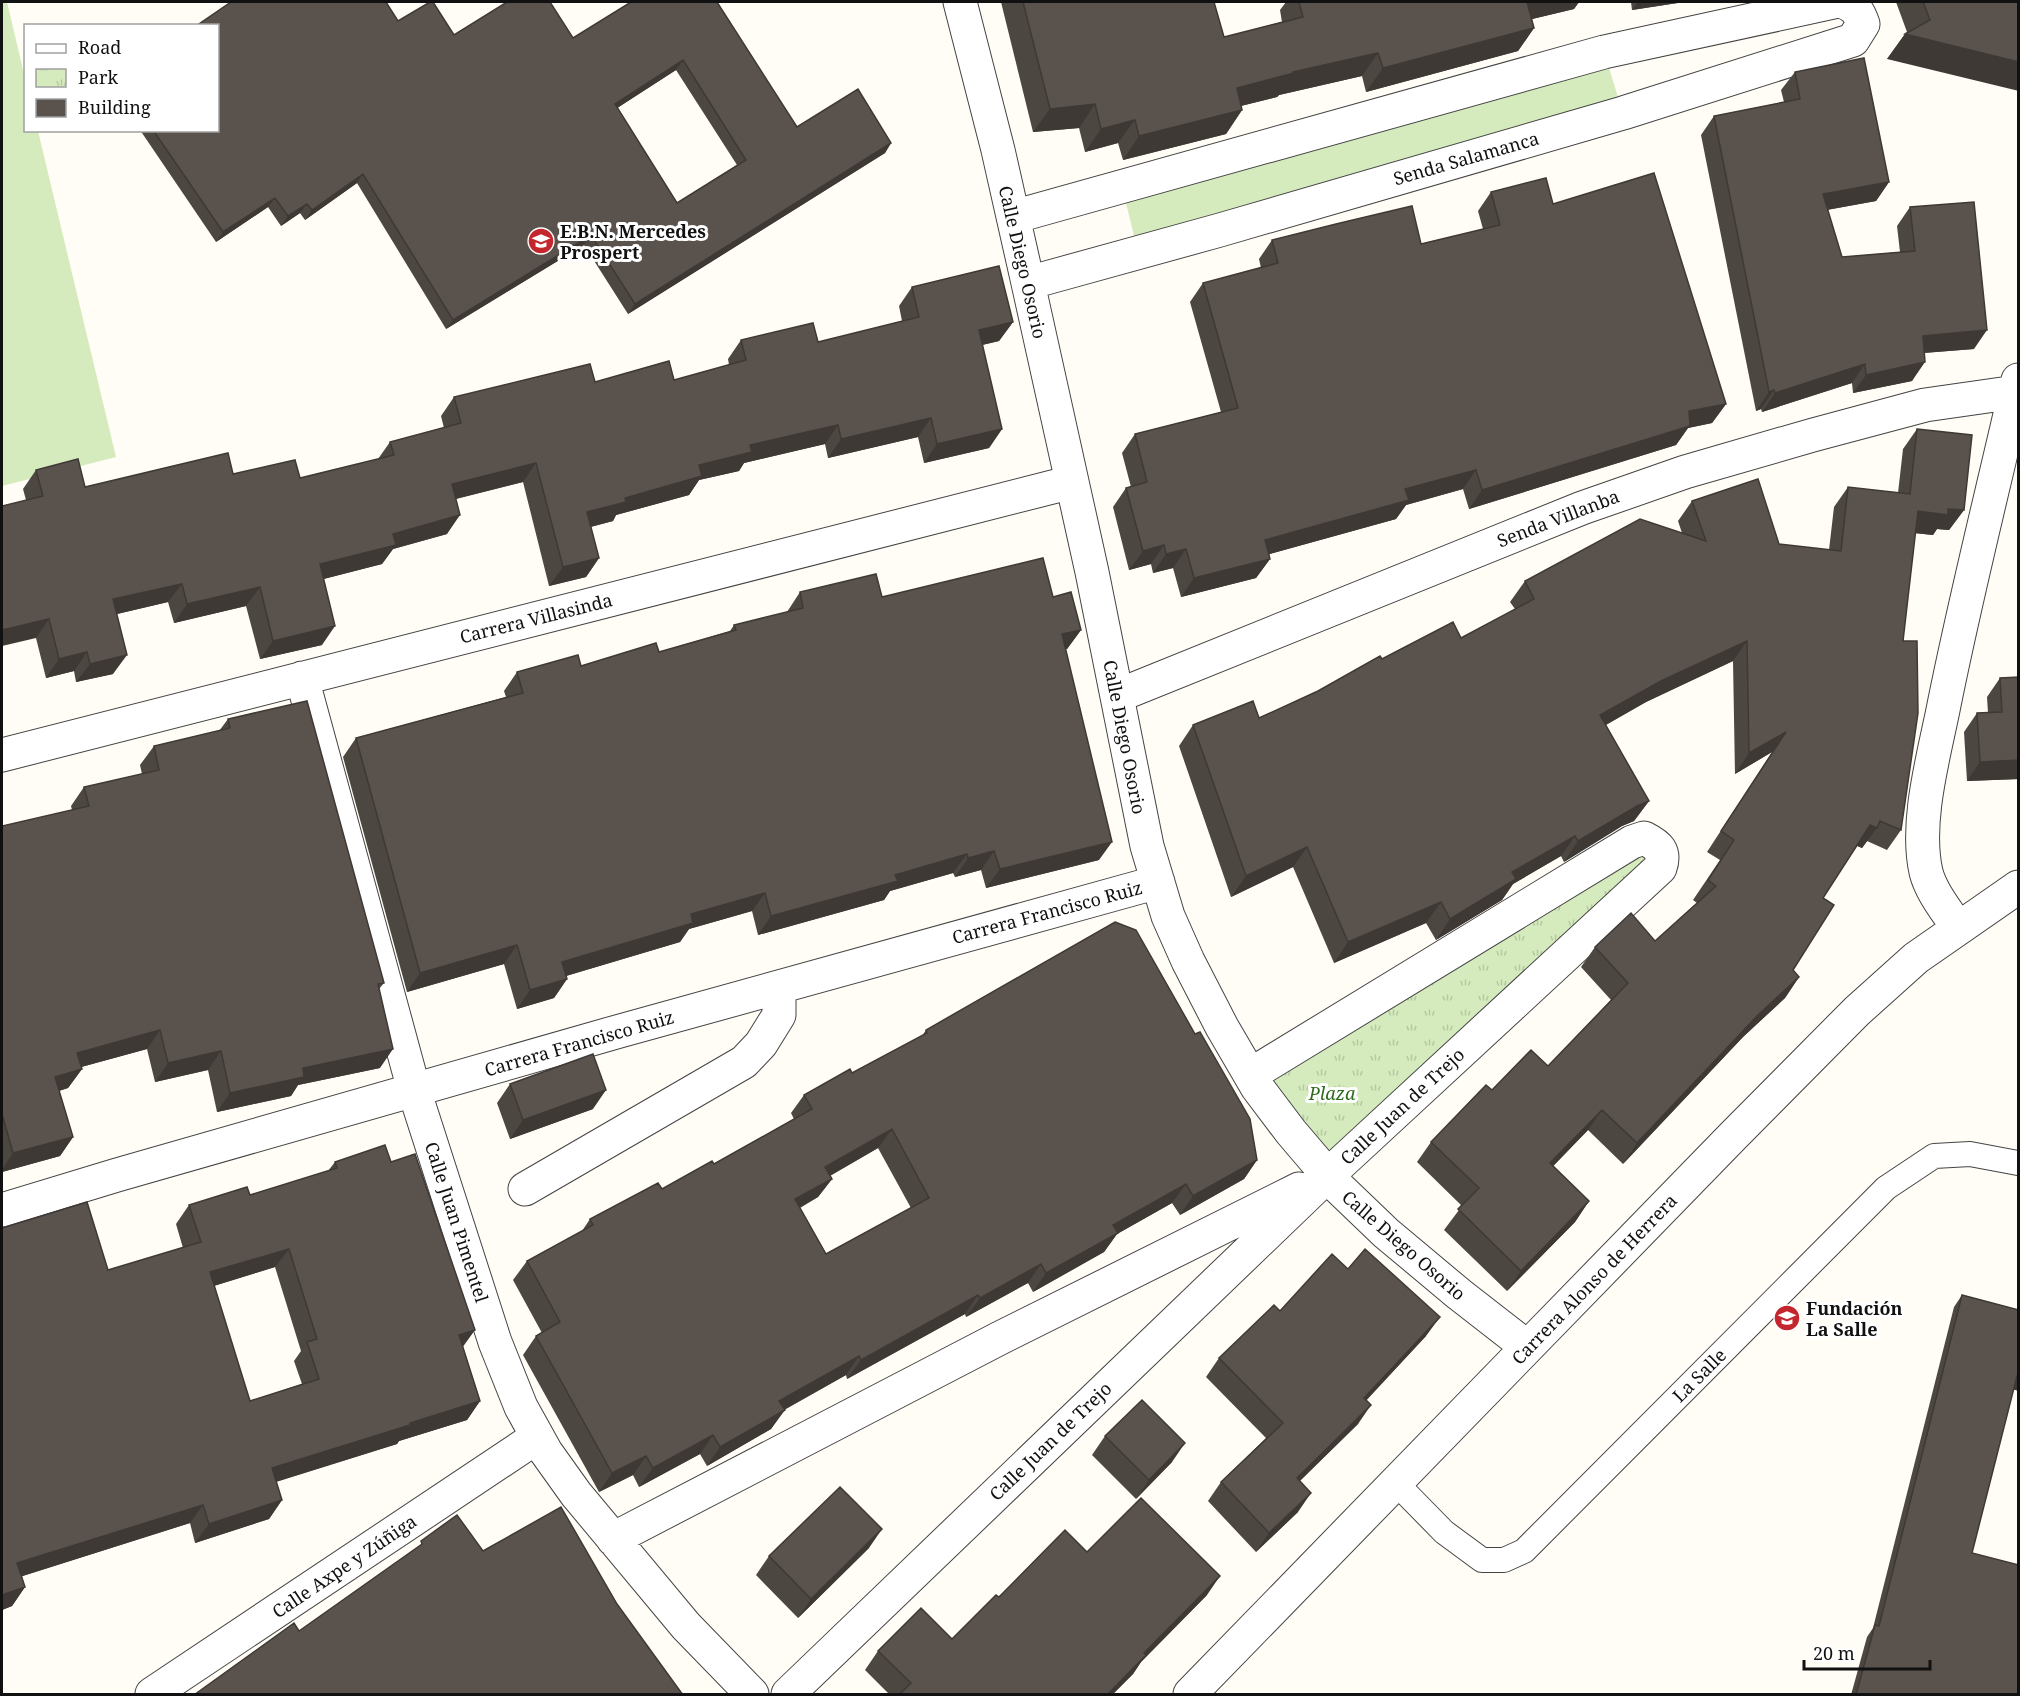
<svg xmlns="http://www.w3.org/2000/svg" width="2020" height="1696" font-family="'Noto Serif',serif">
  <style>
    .grass { fill: #d5ebbd }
    .park { fill: url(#park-tufts) }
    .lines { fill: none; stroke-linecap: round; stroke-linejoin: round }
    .lane-casing { stroke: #444; stroke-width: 26 }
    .street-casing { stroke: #444; stroke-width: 35 }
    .lane { stroke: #fff; stroke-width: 24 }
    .street { stroke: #fff; stroke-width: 33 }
    .wall { fill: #4d4742; fill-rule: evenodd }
    .shaded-wall { fill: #3f3936 }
    .building { fill: #5a524d; stroke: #3f3936; stroke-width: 1.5; fill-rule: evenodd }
    .labels { text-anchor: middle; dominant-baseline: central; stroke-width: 6; stroke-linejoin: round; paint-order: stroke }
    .street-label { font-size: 18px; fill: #111; stroke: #fff }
    .poi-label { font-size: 18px; font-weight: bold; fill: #111; stroke: #fff; text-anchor: start }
    .park-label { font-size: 18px; font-style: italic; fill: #2f6b1f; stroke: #fff }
  </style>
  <defs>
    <pattern id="park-tufts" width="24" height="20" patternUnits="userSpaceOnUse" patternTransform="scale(1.5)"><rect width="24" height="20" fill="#d5ebbd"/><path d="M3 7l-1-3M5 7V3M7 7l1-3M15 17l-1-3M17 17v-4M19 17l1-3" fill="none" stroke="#b6c8a1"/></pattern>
  </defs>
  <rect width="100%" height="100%" fill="#fffdf5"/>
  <path class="grass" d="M 2,2 L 7,2 L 25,78 L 26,130 L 38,131 L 116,457 L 2,486 Z
    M 1604,52 L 1623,113 L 1138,252 L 1122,187 Z"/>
  <path class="park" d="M 1652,842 L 1663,858 L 1328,1175 L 1257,1087 Z"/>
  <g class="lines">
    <defs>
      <path id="lane" d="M 1396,1483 L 1444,1532 L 1482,1560 L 1504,1560 L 1524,1551 L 1886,1188 L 1934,1156 L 1970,1154 L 2018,1163"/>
      <path id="street" d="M 960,2 L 998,150 L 1028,283 L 1092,572 L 1147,846 L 1168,916 L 1188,961 L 1222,1027 L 1257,1087 L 1291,1132 L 1337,1186 L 1386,1233 L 1459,1294 L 1527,1347
        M 1013,217 L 1604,52 L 1834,2
        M 1028,283 L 1220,230 L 1623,113 L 1853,40 L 1863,24 C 1859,12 1855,6 1843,2
        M 302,678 L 414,1090 L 495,1342 L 521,1407 L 546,1452 L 576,1494 L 686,1626 L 752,1694
        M 1117,696 L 1582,508 L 1685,472 L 1813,435 L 1925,405 L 2016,392
        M 2,755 L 1072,482
        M 1958,928 C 1947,911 1931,892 1926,872 C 1915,823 1933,759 1943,710 C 1965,599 1993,490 2018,380
        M 525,1189 L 744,1062 L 761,1044 L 779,1015 L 779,987
        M 2,1210 L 117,1175 L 620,1031 L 1158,882
        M 613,1539 L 1000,1338 L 1299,1189
        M 152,1694 L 537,1437
        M 788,1694 L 1328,1175 L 1660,868 C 1666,851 1658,845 1644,838 L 1632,842 L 1250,1075
        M 1190,1694 L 1733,1136 L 1857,1011 L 1916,958 L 2018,887"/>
    </defs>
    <use href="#lane" class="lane-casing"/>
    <use href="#street" class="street-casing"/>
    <use href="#lane" class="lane"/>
    <use href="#street" class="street"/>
  </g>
  <path class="wall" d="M 631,2 L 797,127 L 891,143 L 885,153 L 628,314 L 584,245 L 446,329 L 357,183 L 305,220 L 300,213 L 281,226 L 268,207 L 216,242 L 140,130 L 218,130 L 398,21 L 454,35 L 573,38 ZM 676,70 L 737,165 L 677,203 L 617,108 Z
    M 1001,2 L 1214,2 L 1224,37 L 1282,22 L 1280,10 L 1286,2 L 1579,2 L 1574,9 L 1532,19 L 1534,28 L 1518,51 L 1366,92 L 1362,76 L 1279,95 L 1277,97 L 1241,106 L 1242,110 L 1226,134 L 1123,160 L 1118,143 L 1085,152 L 1079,128 L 1033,132 Z
    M 1631,2 L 1684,2 L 1632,10 Z
    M 1896,2 L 2019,2 L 1887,59 L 1905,34 L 1907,32 Z
    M 1795,72 L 1889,182 L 1876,201 L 1827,210 L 1842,257 L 1900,252 L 1897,226 L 1910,207 L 1974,349 L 1924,353 L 1912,381 L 1853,393 L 1852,383 L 1762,412 L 1761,409 L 1756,411 L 1701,135 L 1714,116 L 1784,102 L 1781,90 Z
    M 1491,192 L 1553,204 L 1726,404 L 1712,423 L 1688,428 L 1676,445 L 1469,509 L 1463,489 L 1406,505 L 1396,519 L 1269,554 L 1270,559 L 1256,578 L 1181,597 L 1173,568 L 1153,573 L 1151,564 L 1129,570 L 1113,507 L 1126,488 L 1131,487 L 1122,453 L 1135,434 L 1221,412 L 1190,302 L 1203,283 L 1261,268 L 1259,259 L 1272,240 L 1421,244 L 1483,229 L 1478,211 Z
    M 912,287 L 1013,322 L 999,341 L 982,345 L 1002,429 L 989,448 L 924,463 L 918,437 L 828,458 L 825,444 L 744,463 L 739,471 L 699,480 L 689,495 L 616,515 L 613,521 L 591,527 L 599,558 L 586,577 L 549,586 L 523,482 L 456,499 L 447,534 L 393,549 L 382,564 L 324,579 L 322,645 L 260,659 L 246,606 L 174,623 L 168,602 L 117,614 L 113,674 L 76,682 L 74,671 L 46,678 L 36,638 L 26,500 L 23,489 L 36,470 L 85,487 L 233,474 L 300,478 L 378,459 L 390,442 L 444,428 L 441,416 L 454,397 L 595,382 L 674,380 L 729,365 L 728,359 L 741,340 L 818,342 L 902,321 L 899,306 Z
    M 1917,429 L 1964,510 L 1949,530 L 1937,529 L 1933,535 L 1915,533 L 1903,641 L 1901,830 L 1887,850 L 1867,841 L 1862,848 L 1857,846 L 1823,898 L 1793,970 L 1799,977 L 1785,998 L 1743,1037 L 1623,1164 L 1588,1130 L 1553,1166 L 1589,1201 L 1575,1222 L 1507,1291 L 1444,1230 L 1462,1206 L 1417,1162 L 1431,1142 L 1492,1090 L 1548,1066 L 1611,1000 L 1581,967 L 1595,947 L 1655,941 L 1697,903 L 1693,900 L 1720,860 L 1707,852 L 1772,752 L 1735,774 L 1733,661 L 1646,702 L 1606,725 L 1649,801 L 1634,821 L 1622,826 L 1564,862 L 1561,856 L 1513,884 L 1502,900 L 1436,940 L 1426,923 L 1334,963 L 1293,867 L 1231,897 L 1179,746 L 1193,725 L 1259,718 L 1318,691 L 1382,659 L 1461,638 L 1515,609 L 1510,602 L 1525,581 L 1682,533 L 1678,521 L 1692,501 L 1779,544 L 1829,550 L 1834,507 L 1848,487 L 1898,493 L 1903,449 Z
    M 800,592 L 882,597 L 1053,597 L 1081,630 L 1067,649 L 1065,649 L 1099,860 L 986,888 L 981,870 L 955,877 L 953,873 L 890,891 L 884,900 L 758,935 L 752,911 L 689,929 L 680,942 L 566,976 L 567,979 L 554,998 L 517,1009 L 504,964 L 407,992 L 343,757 L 356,738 L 506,697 L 504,691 L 517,672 L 581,666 L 659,652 L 730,631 L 734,625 L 787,612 Z
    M 2019,677 L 2019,779 L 1967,781 L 1964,732 L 1977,713 L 1988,713 L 1987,697 L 2000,678 Z
    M 228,719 L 384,983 L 379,989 L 380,1068 L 298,1085 L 291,1096 L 217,1112 L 208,1070 L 155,1082 L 147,1049 L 81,1067 L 82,1069 L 68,1088 L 59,1091 L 73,1137 L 60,1156 L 2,1172 L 2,826 L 72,810 L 71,806 L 84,787 L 142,774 L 140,765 L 154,746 L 219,731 Z
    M 926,1030 L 1257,1160 L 1244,1179 L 1180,1215 L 1172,1203 L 1117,1234 L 1104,1252 L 1033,1292 L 1028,1283 L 966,1317 L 965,1314 L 847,1379 L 846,1375 L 784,1410 L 771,1429 L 707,1466 L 700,1454 L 639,1487 L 633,1475 L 599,1492 L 523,1355 L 536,1336 L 542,1333 L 513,1280 L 527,1261 L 582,1231 L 590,1219 L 662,1189 L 714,1164 L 794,1119 L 791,1113 L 804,1095 L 852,1073 L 922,1036 ZM 878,1148 L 911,1208 L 826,1254 L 800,1208 L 818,1197 L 832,1179 L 830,1176 Z
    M 510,1084 L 593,1109 L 510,1139 L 497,1103 Z
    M 335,1162 L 391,1162 L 463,1347 L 480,1401 L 467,1420 L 399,1441 L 397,1444 L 276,1482 L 282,1500 L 269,1519 L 195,1543 L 190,1523 L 22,1576 L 25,1587 L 12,1606 L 2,1610 L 2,1228 L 108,1270 L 183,1248 L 176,1224 L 189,1205 L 250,1195 L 328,1171 ZM 275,1267 L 301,1351 L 294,1361 L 302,1384 L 250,1401 L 214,1286 Z
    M 1962,1295 L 2019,1310 L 2019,1391 L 2013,1389 L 1972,1553 L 2019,1695 L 1851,1695 L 1867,1637 L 1873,1628 L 1954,1307 Z
    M 1280,1311 L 1426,1336 L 1366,1400 L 1358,1424 L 1300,1481 L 1298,1512 L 1256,1552 L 1208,1501 L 1221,1482 L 1266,1438 L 1206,1377 L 1219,1358 Z
    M 1105,1436 L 1172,1462 L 1136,1499 L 1092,1455 Z
    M 869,1548 L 798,1618 L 756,1575 L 769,1556 Z
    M 1087,1552 L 1207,1595 L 1141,1662 L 1133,1674 L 1112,1695 L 890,1695 L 865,1670 L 878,1651 L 952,1639 L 999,1597 Z"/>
  <path class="shaded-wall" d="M 1527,2 L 1579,2 L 1574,9 L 1511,24 Z
    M 1638,2 L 1684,2 L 1632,10 Z
    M 1534,28 L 1518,51 L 1366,92 L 1383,68 Z
    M 1905,34 L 2019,62 L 2019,91 L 1887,59 Z
    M 1378,53 L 1362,76 L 1279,95 L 1277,97 L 1220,111 L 1237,88 L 1293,72 Z
    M 683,60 L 676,70 L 608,114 L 615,104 Z
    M 1095,104 L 1079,128 L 1033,132 L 1050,109 Z
    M 1242,110 L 1226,134 L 1123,160 L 1139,136 Z
    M 1135,120 L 1118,143 L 1085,152 L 1101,129 Z
    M 891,143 L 885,153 L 628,314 L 635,304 Z
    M 363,174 L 357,183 L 305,220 L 312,210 Z
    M 1889,182 L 1876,201 L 1809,213 L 1823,194 Z
    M 275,198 L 268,207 L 216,242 L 223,232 Z
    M 307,204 L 300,213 L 281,226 L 288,216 Z
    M 591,235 L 584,245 L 446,329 L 453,320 Z
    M 1013,322 L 999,341 L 965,349 L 979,330 Z
    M 1987,330 L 1974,349 L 1909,354 L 1923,336 Z
    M 1925,362 L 1912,381 L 1853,393 L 1866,375 Z
    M 1865,364 L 1852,383 L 1762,412 L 1775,393 Z
    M 1774,390 L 1761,409 L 1756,411 L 1769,392 Z
    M 1726,404 L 1712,423 L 1688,428 L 1676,445 L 1469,509 L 1482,490 L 1689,411 Z
    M 931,418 L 918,437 L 828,458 L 841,439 Z
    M 838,425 L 825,444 L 744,463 L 739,471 L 699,480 L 689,495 L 616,515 L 613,521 L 574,531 L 587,512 L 625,498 L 699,465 L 750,445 Z
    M 1002,429 L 989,448 L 924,463 L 937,444 Z
    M 536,463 L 523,482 L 439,503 L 452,484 Z
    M 1476,470 L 1463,489 L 1406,505 L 1396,519 L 1252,559 L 1265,540 L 1405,489 Z
    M 1948,509 L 1964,510 L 1949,530 L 1937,529 L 1933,535 L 1904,532 L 1918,511 Z
    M 460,515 L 447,534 L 393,549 L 382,564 L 307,583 L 320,564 L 393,534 Z
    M 1164,545 L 1151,564 L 1129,570 L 1143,551 Z
    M 1186,549 L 1173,568 L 1153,573 L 1166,554 Z
    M 599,558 L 586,577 L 549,586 L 563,567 Z
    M 1270,559 L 1256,578 L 1181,597 L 1194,578 Z
    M 182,584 L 168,602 L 100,618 L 113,599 Z
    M 260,587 L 246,606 L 174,623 L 187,604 Z
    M 49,619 L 36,638 L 2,646 L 2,630 Z
    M 335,626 L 322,645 L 260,659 L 273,641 Z
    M 1081,630 L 1067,649 L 1048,653 L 1062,634 Z
    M 1747,641 L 1733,661 L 1646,702 L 1586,736 L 1600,715 L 1661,681 Z
    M 87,652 L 74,671 L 46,678 L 59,659 Z
    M 127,655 L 113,674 L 76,682 L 90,664 Z
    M 1786,732 L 1772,752 L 1735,774 L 1749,753 Z
    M 2019,760 L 2019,779 L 1967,781 L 1980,762 Z
    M 1649,801 L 1634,821 L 1622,826 L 1564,862 L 1578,841 L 1637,806 Z
    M 1870,825 L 1877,828 L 1862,848 L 1856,845 Z
    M 1575,836 L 1561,856 L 1513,884 L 1502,900 L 1436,940 L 1450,919 L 1512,872 Z
    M 1112,842 L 1099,860 L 986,888 L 1000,869 Z
    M 1307,847 L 1293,867 L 1231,897 L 1246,876 Z
    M 994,851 L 981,870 L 955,877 L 968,858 Z
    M 967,854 L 953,873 L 890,891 L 884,900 L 758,935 L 771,916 L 895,875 Z
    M 765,893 L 752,911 L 689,929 L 680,942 L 549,981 L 562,962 L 691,914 Z
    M 1441,902 L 1426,923 L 1334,963 L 1348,942 Z
    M 517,945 L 504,964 L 407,992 L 420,973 Z
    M 1799,977 L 1785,998 L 1743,1037 L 1623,1164 L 1637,1143 L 1757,1016 Z
    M 567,979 L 554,998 L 517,1009 L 530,990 Z
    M 160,1030 L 147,1049 L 63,1072 L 77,1053 Z
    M 393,1049 L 380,1068 L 298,1085 L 291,1096 L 217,1112 L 230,1093 L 303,1068 Z
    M 221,1051 L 208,1070 L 155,1082 L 168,1063 Z
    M 82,1069 L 68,1088 L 42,1096 L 55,1077 Z
    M 606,1090 L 593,1109 L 510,1139 L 523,1120 Z
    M 1602,1110 L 1588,1130 L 1536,1184 L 1550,1163 Z
    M 892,1129 L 878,1148 L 812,1186 L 825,1167 Z
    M 73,1137 L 60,1156 L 2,1172 L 2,1170 L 13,1153 Z
    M 1257,1160 L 1244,1179 L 1180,1215 L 1193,1196 Z
    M 832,1179 L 818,1197 L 781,1218 L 795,1199 Z
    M 1186,1184 L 1172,1203 L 1117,1234 L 1104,1252 L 1033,1292 L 1046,1273 L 1113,1225 Z
    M 1589,1201 L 1575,1222 L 1507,1291 L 1521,1271 Z
    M 289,1249 L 275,1267 L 197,1291 L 210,1272 Z
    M 1041,1264 L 1028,1283 L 966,1317 L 980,1298 Z
    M 978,1295 L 965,1314 L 847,1379 L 861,1360 Z
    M 1440,1317 L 1426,1336 L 1351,1417 L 1364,1398 Z
    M 475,1330 L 462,1348 L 459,1335 Z
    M 859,1356 L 846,1375 L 766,1420 L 779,1401 Z
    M 2017,1376 L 2019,1377 L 2019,1391 L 2008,1388 Z
    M 480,1401 L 467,1420 L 399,1441 L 397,1444 L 259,1487 L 272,1468 Z
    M 1371,1405 L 1358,1424 L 1284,1496 L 1297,1478 Z
    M 785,1410 L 771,1429 L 707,1466 L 720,1447 Z
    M 713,1435 L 700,1454 L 639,1487 L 653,1468 Z
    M 1185,1443 L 1172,1462 L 1136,1499 L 1149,1480 Z
    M 646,1456 L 633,1475 L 599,1492 L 612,1473 Z
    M 1311,1493 L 1298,1512 L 1256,1552 L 1269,1533 Z
    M 282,1500 L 269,1519 L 195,1543 L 209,1524 Z
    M 203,1505 L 190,1523 L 4,1582 L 17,1563 Z
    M 882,1529 L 869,1548 L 798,1618 L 811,1599 Z
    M 1220,1576 L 1207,1595 L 1141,1662 L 1133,1674 L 1112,1695 L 1107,1695 L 1144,1653 Z
    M 25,1587 L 12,1606 L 2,1610 L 2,1595 Z"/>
  <path class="building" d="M 231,2 L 386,2 L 398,21 L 430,2 L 433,2 L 454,35 L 507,2 L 550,2 L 573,38 L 631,2 L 717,2 L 797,127 L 858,89 L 891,143 L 635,304 L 591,235 L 453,320 L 363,174 L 312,210 L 307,204 L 288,216 L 275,198 L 223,232 L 153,130 L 218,130 L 218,26 L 196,26 ZM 683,60 L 746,160 L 677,203 L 615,104 Z
    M 1023,2 L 1214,2 L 1224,37 L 1303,17 L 1299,2 L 1527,2 L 1534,28 L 1383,68 L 1378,53 L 1293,72 L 1294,73 L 1237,88 L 1242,110 L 1139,136 L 1135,120 L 1101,129 L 1095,104 L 1050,109 Z
    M 1923,2 L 2019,2 L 2019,62 L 1905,34 L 1930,20 Z
    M 1864,58 L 1889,182 L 1823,194 L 1842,257 L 1915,251 L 1910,207 L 1974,202 L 1987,330 L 1923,336 L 1925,362 L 1866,375 L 1865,364 L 1775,393 L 1774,390 L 1769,392 L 1714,116 L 1800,99 L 1795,72 Z
    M 1654,173 L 1726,404 L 1689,411 L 1690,426 L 1482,490 L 1476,470 L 1405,489 L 1409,500 L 1265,540 L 1270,559 L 1194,578 L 1186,549 L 1166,554 L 1164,545 L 1143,551 L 1126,488 L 1147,482 L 1135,434 L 1238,408 L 1203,283 L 1278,263 L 1272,240 L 1336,224 L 1412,206 L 1421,244 L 1500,225 L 1491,192 L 1546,178 L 1553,204 Z
    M 999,266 L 1013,322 L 979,330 L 1002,429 L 937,444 L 931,418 L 841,439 L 838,425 L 750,445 L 752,452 L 699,465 L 702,476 L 625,498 L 626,502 L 587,512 L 599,558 L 563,567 L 536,463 L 452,484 L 460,515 L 393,534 L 396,545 L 320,564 L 335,626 L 273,641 L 260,587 L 187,604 L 182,584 L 113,599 L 127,655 L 90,664 L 87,652 L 59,659 L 49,619 L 2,630 L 2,506 L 43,496 L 36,470 L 78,459 L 85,487 L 228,453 L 233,474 L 295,460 L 300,478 L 394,455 L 390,442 L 461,423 L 454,397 L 590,364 L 595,382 L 669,361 L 674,380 L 746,360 L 741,340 L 813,323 L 818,342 L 919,317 L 912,287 Z
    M 1917,429 L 1972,435 L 1964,510 L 1948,509 L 1948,515 L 1918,511 L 1903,641 L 1917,641 L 1918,713 L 1901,830 L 1880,821 L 1877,828 L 1870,825 L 1823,898 L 1834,905 L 1793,970 L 1799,977 L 1757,1016 L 1637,1143 L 1602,1110 L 1550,1163 L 1589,1201 L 1521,1271 L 1458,1209 L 1479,1188 L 1431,1142 L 1486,1085 L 1492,1090 L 1531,1050 L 1548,1066 L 1628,983 L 1595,947 L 1631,913 L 1655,941 L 1716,886 L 1708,880 L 1734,840 L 1721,831 L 1786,732 L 1749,753 L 1747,641 L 1661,681 L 1600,715 L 1649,801 L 1637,806 L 1578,841 L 1575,836 L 1512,872 L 1516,879 L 1450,919 L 1441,902 L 1348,942 L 1307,847 L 1246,876 L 1193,725 L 1253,701 L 1259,718 L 1318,691 L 1380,656 L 1382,659 L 1453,622 L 1461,638 L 1534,599 L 1525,581 L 1640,519 L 1706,541 L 1692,501 L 1758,479 L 1779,544 L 1841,551 L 1848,487 L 1910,494 Z
    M 1043,558 L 1053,597 L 1071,592 L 1081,630 L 1062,634 L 1112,842 L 1000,869 L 994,851 L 968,858 L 967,854 L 895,875 L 898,881 L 771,916 L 765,893 L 691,914 L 693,923 L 562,962 L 567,979 L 530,990 L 517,945 L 420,973 L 356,738 L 523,693 L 517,672 L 578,655 L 581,666 L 656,643 L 659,652 L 736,630 L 734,625 L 803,608 L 800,592 L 876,574 L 882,597 Z
    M 2019,677 L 2019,760 L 1980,762 L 1977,713 L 2002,712 L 2000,678 Z
    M 307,701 L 384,983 L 378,984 L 393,1049 L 303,1068 L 304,1077 L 230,1093 L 221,1051 L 168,1063 L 160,1030 L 77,1053 L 82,1069 L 55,1077 L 73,1137 L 13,1153 L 2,1114 L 2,826 L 89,806 L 84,787 L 159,770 L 154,746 L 230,728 L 228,719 Z
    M 1115,922 L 1136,930 L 1195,1034 L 1200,1032 L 1250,1119 L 1257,1160 L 1193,1196 L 1186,1184 L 1113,1225 L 1118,1233 L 1046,1273 L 1041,1264 L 980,1298 L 978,1295 L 861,1360 L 859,1356 L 779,1401 L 785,1410 L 720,1447 L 713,1435 L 653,1468 L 646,1456 L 612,1473 L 536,1336 L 560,1322 L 527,1261 L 593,1225 L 590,1219 L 658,1183 L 662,1189 L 712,1161 L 714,1164 L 812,1109 L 804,1095 L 850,1069 L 852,1073 L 927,1033 L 926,1030 ZM 892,1129 L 929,1198 L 826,1254 L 795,1199 L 832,1179 L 825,1167 Z
    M 593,1054 L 606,1090 L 523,1120 L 510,1084 Z
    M 385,1145 L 391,1162 L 415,1154 L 475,1330 L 459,1335 L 480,1401 L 410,1423 L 410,1425 L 272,1468 L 282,1500 L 209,1524 L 203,1505 L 17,1563 L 25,1587 L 2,1595 L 2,1228 L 87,1202 L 108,1270 L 201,1242 L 189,1205 L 247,1187 L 250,1195 L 337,1168 L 335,1162 ZM 289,1249 L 317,1339 L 307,1342 L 319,1379 L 250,1401 L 210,1272 Z
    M 1365,1249 L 1440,1317 L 1364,1398 L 1371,1405 L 1297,1478 L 1311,1493 L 1269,1533 L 1221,1482 L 1283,1423 L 1219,1358 L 1274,1305 L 1280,1311 L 1332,1254 L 1348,1269 Z
    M 1962,1295 L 2019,1310 L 2019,1377 L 2017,1376 L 1972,1553 L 2019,1565 L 2019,1695 L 1856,1695 L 1875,1625 L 1879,1626 Z
    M 1142,1400 L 1185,1443 L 1149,1480 L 1105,1436 Z
    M 840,1487 L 882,1529 L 811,1599 L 769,1556 Z
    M 1141,1498 L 1220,1576 L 1144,1653 L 1146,1655 L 1107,1695 L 899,1695 L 911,1683 L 878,1651 L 921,1608 L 952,1639 L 996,1595 L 999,1597 L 1065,1530 L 1087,1552 Z
    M 561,1507 L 617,1604 L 683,1695 L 194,1695 L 294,1623 L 299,1631 L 422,1544 L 421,1541 L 457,1515 L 483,1551 Z"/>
  <defs>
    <symbol id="school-disc" viewBox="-11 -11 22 22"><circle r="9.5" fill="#c4262e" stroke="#fff"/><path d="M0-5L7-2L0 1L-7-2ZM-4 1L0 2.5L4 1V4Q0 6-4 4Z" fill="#fff"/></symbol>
  </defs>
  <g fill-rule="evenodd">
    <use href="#school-disc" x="526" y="226" width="30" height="30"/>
    <use href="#school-disc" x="1772" y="1303" width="30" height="30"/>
  </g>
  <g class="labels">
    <g class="street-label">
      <text transform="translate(1466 158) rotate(-16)">Senda Salamanca</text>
      <text transform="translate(1023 262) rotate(77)">Calle Diego Osorio</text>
      <text transform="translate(1558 518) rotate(-21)">Senda Villanba</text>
      <text transform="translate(536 618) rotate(-14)">Carrera Villasinda</text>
      <text transform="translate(1125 737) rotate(79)">Calle Diego Osorio</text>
      <text transform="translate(1047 912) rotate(-15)">Carrera Francisco Ruiz</text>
      <text transform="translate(579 1043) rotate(-16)">Carrera Francisco Ruiz</text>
      <text transform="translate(1402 1106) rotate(-43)">Calle Juan de Trejo</text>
      <text transform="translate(457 1222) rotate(72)">Calle Juan Pimentel</text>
      <text transform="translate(1404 1245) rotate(41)">Calle Diego Osorio</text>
      <text transform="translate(1594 1279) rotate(-46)">Carrera Alonso de Herrera</text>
      <text transform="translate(1699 1375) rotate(-45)">La Salle</text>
      <text transform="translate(1050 1441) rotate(-44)">Calle Juan de Trejo</text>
      <text transform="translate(344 1566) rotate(-34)">Calle Axpe y Zúñiga</text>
    </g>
    <g class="poi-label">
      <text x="560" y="231">E.B.N. Mercedes<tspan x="560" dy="21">Prospert</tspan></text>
      <text x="1806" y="1308">Fundación<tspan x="1806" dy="21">La Salle</tspan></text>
    </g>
    <g class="park-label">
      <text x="1332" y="1093">Plaza</text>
    </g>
  </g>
  <rect width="2020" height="1696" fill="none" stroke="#111111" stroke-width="6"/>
  <rect x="24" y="24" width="195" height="108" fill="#ffffff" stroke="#a0a0a0" stroke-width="1.5"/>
  <rect x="36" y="44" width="30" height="9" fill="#ffffff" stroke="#a0a0a0" stroke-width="1.5"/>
  <text x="78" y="54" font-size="18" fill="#111111">Road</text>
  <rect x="36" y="69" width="30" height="18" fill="url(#park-tufts)" stroke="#a0a0a0" stroke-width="1.5"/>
  <text x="78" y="84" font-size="18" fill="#111111">Park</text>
  <rect x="36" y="99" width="30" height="18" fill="#5a524d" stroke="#a0a0a0" stroke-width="1.5"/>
  <text x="78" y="114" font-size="18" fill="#111111">Building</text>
  <path d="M1804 1660v9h126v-9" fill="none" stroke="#111111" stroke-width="3"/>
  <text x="1813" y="1660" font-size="18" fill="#111111" stroke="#ffffff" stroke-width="4.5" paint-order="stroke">20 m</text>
</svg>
